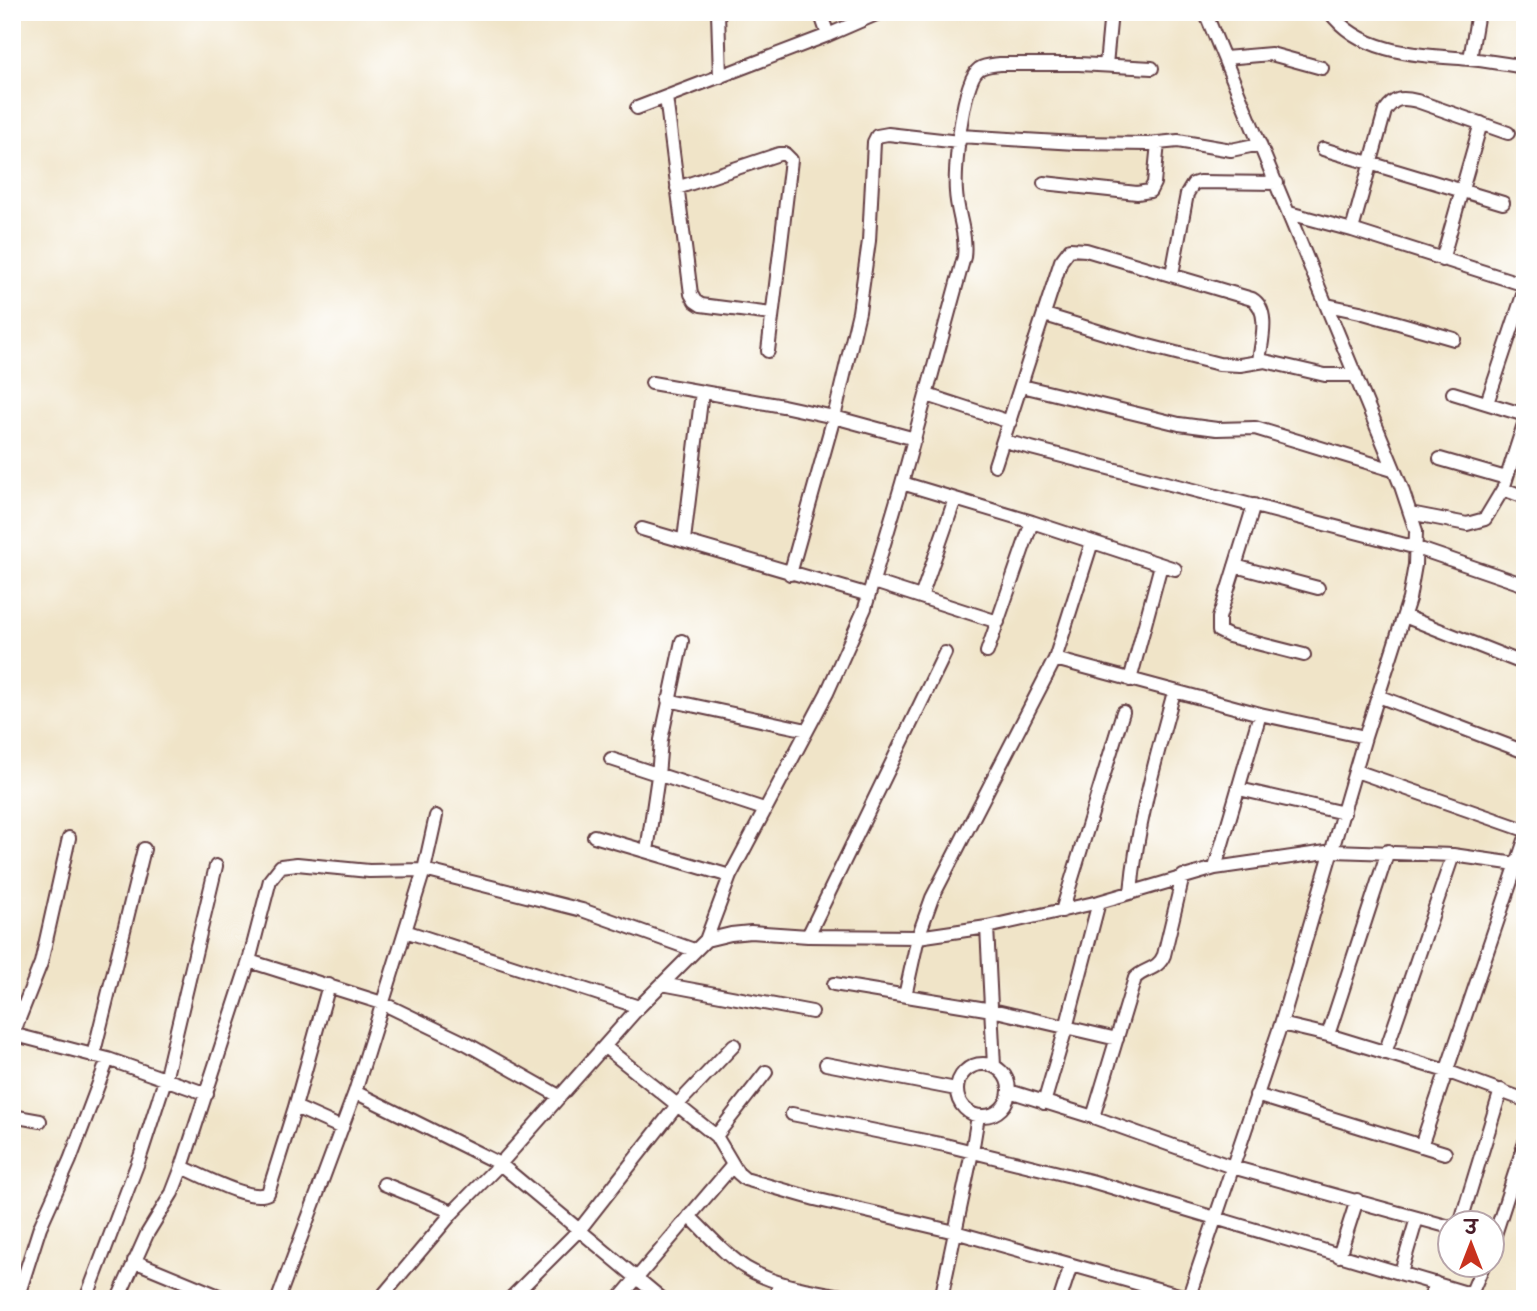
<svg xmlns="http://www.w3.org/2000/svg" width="1537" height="1311" font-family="'Gochi Hand','Playpen Sans Deva',sans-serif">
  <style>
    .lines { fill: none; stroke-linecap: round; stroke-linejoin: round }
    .street-casing { stroke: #633d43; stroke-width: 16 }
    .street { stroke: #fff; stroke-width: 12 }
  </style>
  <rect width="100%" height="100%" fill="#fff"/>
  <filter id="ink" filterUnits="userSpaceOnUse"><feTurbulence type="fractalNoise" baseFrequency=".0143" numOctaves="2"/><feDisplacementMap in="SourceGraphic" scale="14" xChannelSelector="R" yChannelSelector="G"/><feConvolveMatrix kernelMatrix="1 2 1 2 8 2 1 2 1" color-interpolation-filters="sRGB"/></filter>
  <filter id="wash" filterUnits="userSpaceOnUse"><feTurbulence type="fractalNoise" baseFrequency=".00686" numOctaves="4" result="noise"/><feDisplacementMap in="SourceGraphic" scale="28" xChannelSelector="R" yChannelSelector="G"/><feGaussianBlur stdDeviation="1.57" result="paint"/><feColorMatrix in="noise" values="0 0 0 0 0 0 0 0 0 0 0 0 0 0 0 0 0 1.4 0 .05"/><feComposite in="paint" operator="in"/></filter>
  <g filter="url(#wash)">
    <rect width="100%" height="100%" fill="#f0e4c8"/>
  </g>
  <g filter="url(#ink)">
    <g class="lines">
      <defs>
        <path id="street" d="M 718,12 L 720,77
          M 820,12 L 828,35
          M 1330,12 C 1361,55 1422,55 1470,59 C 1488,61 1507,64 1525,67
          M 1225,58 L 1271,54 L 1322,68
          M 1470,59 L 1478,12
          M 1106,65 L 1111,12
          M 666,97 L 691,294 L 695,301 L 701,305 L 772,314
          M 637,108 L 828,35 L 881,12
          M 960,136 L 1076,143 L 1148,144 L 1178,141 L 1231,150 L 1260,144
          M 1323,149 L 1503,203
          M 1044,183 L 1137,193 L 1150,191 L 1154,183 L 1158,143
          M 677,188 L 779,154 L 785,154 L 791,160 L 768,351
          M 1289,213 L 1352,230 L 1525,285
          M 1352,230 L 1385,111 C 1394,98 1401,97 1417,101 L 1508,133
          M 1442,260 L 1481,123
          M 1172,274 L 1187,194 L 1193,184 L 1199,182 L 1277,183
          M 1327,305 L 1360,312 L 1454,339
          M 1045,315 L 1137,343 L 1219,364 L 1240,365 L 1265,361 L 1325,375 L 1356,375
          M 652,383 L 783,406 L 834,417 L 915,439
          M 1022,386 L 1179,424 L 1217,429 L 1255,428 L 1393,470
          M 1453,393 L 1525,415
          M 927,395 L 1010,422
          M 1487,403 L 1525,289
          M 1004,441 L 1417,548 L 1525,585
          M 1440,459 L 1506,478
          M 995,465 L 1061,261 L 1070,249 L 1086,250 L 1252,299 C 1271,310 1261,343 1259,361
          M 902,483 L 1032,522 L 1175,569
          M 1503,489 L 1525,497
          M 1254,505 L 1219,618 L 1219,631 L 1229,636 L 1304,655
          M 1410,513 L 1467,524 L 1485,519 L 1503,489 L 1525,421
          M 642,529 L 869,595
          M 684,540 L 702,392
          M 1235,566 L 1318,588
          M 790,574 L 834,417 L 859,312 L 869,241 L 874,142 L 877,136 L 888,134 L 959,142
          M 874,582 L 998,622
          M 921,597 L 955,499
          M 1404,616 L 1525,664
          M 987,652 L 1032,522
          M 1055,659 L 1260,714 L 1365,737
          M 1130,680 L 1161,565
          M 1378,696 L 1525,752
          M 668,700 L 807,730
          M 611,759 L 764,809
          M 1356,771 L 1525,830
          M 1239,789 L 1344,813
          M 594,836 L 730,876
          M 647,851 L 658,776 L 661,740 L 682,641
          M 1215,868 L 1260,714
          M 1131,892 C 1137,824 1156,758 1174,692
          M 1062,911 L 1123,712
          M 987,927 L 994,1066
          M 405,931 L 639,1007
          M 808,936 L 945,653
          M 706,940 L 730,876 L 827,693 L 865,608 L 902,483 L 964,257 C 967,233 957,214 956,192 C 954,170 962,81 979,69 C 985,65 993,65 1000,64 L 1079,64 L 1152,68
          M 249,961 L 382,1003 L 467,1044 L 559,1096
          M 662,984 L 812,1012
          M 834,984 L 992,1010 L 1117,1039
          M 905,996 L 918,937 L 932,898 L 1055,659 L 1092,542
          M 1281,1024 L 1328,1035 L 1446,1071 L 1525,1100
          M 12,1034 L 108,1059 L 207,1094
          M 13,1034 L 41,963 L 69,838
          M 1328,1035 L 1388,851
          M 605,1047 L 716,1136 L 738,1173 L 745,1179 L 815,1199 L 955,1232 L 1193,1299
          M 1385,1053 L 1453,855
          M 93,1056 L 144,849
          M957 1090a26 26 0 1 1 52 0a26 26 0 1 1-52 0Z
          M 826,1064 L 956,1089
          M 1009,1091 L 1093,1117 L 1232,1167 L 1450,1227
          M 355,1092 L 500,1164 L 662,1299
          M 1256,1095 L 1445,1153
          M 1044,1103 L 1066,1028 L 1099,902
          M 295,1107 L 342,1128
          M 792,1114 L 945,1145 L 1091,1181 L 1470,1294
          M 12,1116 L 40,1121
          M 1093,1117 L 1135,978 C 1145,968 1158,970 1164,955 L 1183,876
          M 716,1136 L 766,1072
          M 1421,1146 L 1525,840
          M 182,1167 C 201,1175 251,1203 268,1193 L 295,1107 L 329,985
          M 384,1184 L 453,1212
          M 689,1216 C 707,1233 725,1255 746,1268 C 779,1288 820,1291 857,1299
          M 1460,1224 L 1501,1090
          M 1492,1244 L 1525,1142
          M 1339,1256 L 1357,1200
          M 134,1261 L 226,1299
          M 1401,1272 L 1417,1218
          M 17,1299 L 40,1227 L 70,1160 L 108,1059
          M 86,1299 L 140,1157 L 165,1080 L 216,866
          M 118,1299 L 147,1234 L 172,1193 L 182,1167 L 249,961 L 270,880 L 281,866 L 297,864 L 369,871 L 424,870 L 582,910 L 694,950
          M 278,1299 L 355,1092 L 424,870 L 436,816
          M 380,1299 L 453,1212 L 500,1164 L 639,1007 L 706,940 L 731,934 L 751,932 L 808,936 L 918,937 L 987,927 L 1099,902 L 1215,868 L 1333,851 L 1453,855 L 1516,864
          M 510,1299 L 580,1229 L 678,1104 L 734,1045
          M 619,1299 L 733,1165
          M 776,1299 L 779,1283
          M 941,1299 L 972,1152 L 978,1116
          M 1060,1299 L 1071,1265
          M 1188,1299 L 1281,1024 L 1365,737 L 1409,599 L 1415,565 L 1416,531 L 1401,486 L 1205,12
          M 1430,1299 L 1435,1283
          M 1469,1299 L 1483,1266"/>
      </defs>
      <use href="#street" class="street-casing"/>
      <use href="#street" class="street"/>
    </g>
  </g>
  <rect width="1537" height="1311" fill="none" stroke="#fff" stroke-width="42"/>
  <g transform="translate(1471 1244)"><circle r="33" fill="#ffffff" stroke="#b7a5aa" stroke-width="2"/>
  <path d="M0-5L12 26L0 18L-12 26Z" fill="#c8321e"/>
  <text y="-10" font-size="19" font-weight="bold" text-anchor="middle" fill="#4a1f2b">उ</text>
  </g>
</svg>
